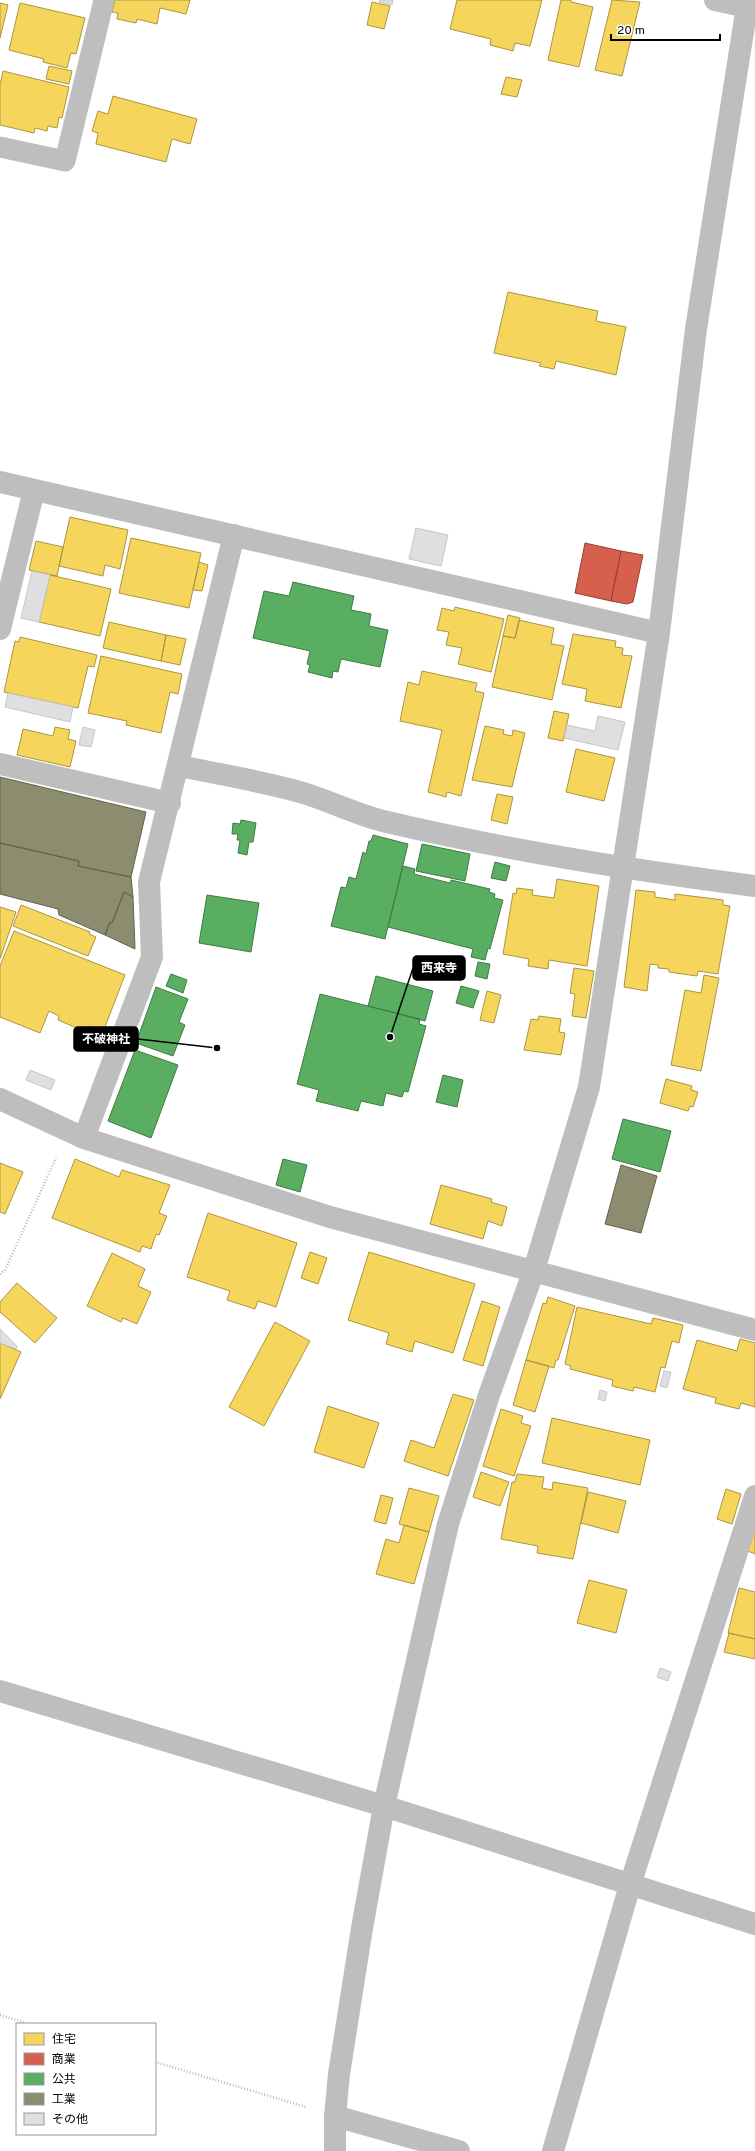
<svg xmlns="http://www.w3.org/2000/svg" width="755" height="2151" font-family="Overpass,'Noto Sans JP',sans-serif">
  <style>
    .homes { fill: #f6d55c; stroke: #ac9540 }
    .shops { fill: #d6604d; stroke: #964336 }
    .public { fill: #5aae61; stroke: #3f7a44 }
    .industry { fill: #8c8c6e; stroke: #62624d }
    .building { fill: #dfdfdf; stroke: #c7c7c7 }
    .lines { fill: none; stroke-linecap: round; stroke-linejoin: round }
    .path { stroke: #b9b9b9; stroke-width: 2.5; stroke-dasharray: 1 2; stroke-linecap: butt }
    .service { stroke: #bebebe; stroke-width: 21 }
    .minor { stroke: #bebebe; stroke-width: 22 }
    .leader { fill: none; stroke: #000; stroke-width: 1.5 }
    .callout-dot { fill: #000; stroke: #fff; stroke-width: 1.5 }
    .callout { fill: #000; stroke: #000; stroke-width: 1.5 }
    .callout-label { font-size: 12px; text-anchor: middle; font-weight: bold; fill: #fff }
  </style>
  <rect width="100%" height="100%" fill="#fff"/>
  <path class="homes" d="M 115,0 L 190,0 L 186,14 L 160,8 L 157,24 L 137,19 L 136,23 L 117,19 L 118,13 L 112,12 Z
    M 457,0 L 542,0 L 530,46 L 515,43 L 513,51 L 490,45 L 491,39 L 450,29 Z
    M 561,0 L 571,0 L 571,2 L 593,7 L 579,67 L 548,60 Z
    M 612,0 L 640,2 L 622,76 L 595,70 Z
    M 372,2 L 390,6 L 384,29 L 367,25 Z
    M 0,3 L 8,5 L 0,38 Z
    M 20,3 L 85,18 L 76,54 L 71,53 L 67,68 L 43,62 L 44,59 L 9,50 Z
    M 49,66 L 72,71 L 69,84 L 46,79 Z
    M 3,71 L 69,87 L 62,118 L 59,117 L 57,128 L 48,126 L 47,131 L 35,128 L 34,133 L 0,125 L 0,85 Z
    M 506,77 L 522,80 L 517,97 L 501,94 Z
    M 113,96 L 197,119 L 190,144 L 172,139 L 166,162 L 96,144 L 98,133 L 92,131 L 98,111 L 108,114 Z
    M 508,292 L 598,311 L 596,321 L 626,327 L 616,375 L 556,361 L 554,369 L 539,366 L 541,363 L 494,353 Z
    M 70,517 L 128,530 L 120,569 L 105,565 L 103,576 L 59,566 Z
    M 131,538 L 201,553 L 189,608 L 119,593 Z
    M 36,541 L 63,547 L 57,576 L 29,570 Z
    M 199,562 L 208,565 L 202,591 L 193,590 Z
    M 50,575 L 111,589 L 100,636 L 39,622 Z
    M 455,607 L 504,619 L 491,672 L 458,664 L 462,648 L 446,645 L 449,632 L 437,630 L 442,608 L 454,611 Z
    M 508,615 L 520,618 L 515,638 L 503,636 Z
    M 519,620 L 554,628 L 551,644 L 564,646 L 552,700 L 492,687 L 503,636 L 515,638 Z
    M 109,622 L 166,635 L 161,661 L 103,648 Z
    M 573,634 L 616,641 L 615,647 L 623,648 L 622,655 L 632,656 L 621,708 L 585,701 L 587,689 L 562,684 Z
    M 166,635 L 186,639 L 180,665 L 161,661 Z
    M 20,637 L 97,655 L 94,667 L 88,666 L 78,708 L 4,692 L 15,641 L 19,642 Z
    M 101,656 L 182,674 L 178,694 L 170,692 L 161,733 L 126,725 L 127,721 L 88,713 Z
    M 422,671 L 477,683 L 475,691 L 484,693 L 461,796 L 447,792 L 446,797 L 428,792 L 442,730 L 400,721 L 408,682 L 419,685 Z
    M 554,711 L 569,714 L 563,741 L 548,738 Z
    M 485,726 L 504,730 L 503,734 L 512,736 L 513,730 L 525,733 L 512,787 L 472,780 Z
    M 55,727 L 70,730 L 68,739 L 76,741 L 70,767 L 17,755 L 23,729 L 53,736 Z
    M 576,749 L 615,758 L 604,801 L 566,792 Z
    M 497,794 L 513,797 L 507,824 L 491,820 Z
    M 557,879 L 599,886 L 587,966 L 549,960 L 548,969 L 528,966 L 529,959 L 503,954 L 513,893 L 516,894 L 517,888 L 533,890 L 532,895 L 554,898 Z
    M 636,890 L 655,892 L 655,897 L 675,900 L 675,894 L 723,900 L 723,905 L 730,906 L 718,974 L 698,971 L 697,976 L 669,972 L 669,969 L 658,968 L 658,965 L 650,964 L 647,991 L 624,987 Z
    M 21,905 L 90,932 L 89,934 L 96,937 L 88,956 L 13,926 Z
    M 0,907 L 16,912 L 0,959 Z
    M 14,931 L 125,975 L 103,1032 L 89,1026 L 86,1032 L 58,1020 L 59,1016 L 49,1011 L 40,1033 L 0,1017 L 0,966 Z
    M 574,968 L 594,971 L 586,1018 L 572,1016 L 575,994 L 570,993 Z
    M 704,975 L 719,978 L 701,1071 L 671,1065 L 685,990 L 701,993 Z
    M 487,991 L 501,995 L 494,1023 L 480,1020 Z
    M 539,1016 L 561,1019 L 559,1032 L 565,1033 L 561,1055 L 524,1050 L 531,1019 L 538,1020 Z
    M 666,1079 L 692,1086 L 691,1090 L 698,1092 L 693,1107 L 690,1106 L 688,1111 L 660,1103 Z
    M 75,1159 L 119,1177 L 122,1170 L 170,1185 L 159,1213 L 167,1216 L 159,1235 L 156,1234 L 151,1249 L 142,1246 L 140,1252 L 52,1218 Z
    M 0,1163 L 23,1172 L 5,1214 L 0,1212 Z
    M 441,1185 L 492,1199 L 491,1202 L 507,1207 L 502,1226 L 488,1221 L 483,1239 L 430,1224 Z
    M 208,1213 L 297,1243 L 276,1307 L 258,1301 L 255,1309 L 227,1300 L 230,1291 L 187,1277 Z
    M 310,1252 L 327,1258 L 318,1284 L 301,1278 Z
    M 369,1252 L 475,1284 L 453,1353 L 415,1341 L 412,1352 L 386,1344 L 389,1333 L 348,1320 Z
    M 112,1253 L 145,1269 L 138,1286 L 151,1292 L 137,1324 L 123,1318 L 121,1322 L 87,1306 Z
    M 17,1283 L 57,1318 L 35,1343 L 0,1312 L 0,1302 Z
    M 548,1297 L 575,1306 L 558,1360 L 556,1360 L 554,1368 L 526,1360 L 543,1303 L 546,1304 Z
    M 482,1301 L 500,1307 L 483,1366 L 463,1360 Z
    M 577,1307 L 651,1324 L 653,1318 L 683,1325 L 679,1343 L 672,1341 L 665,1368 L 661,1367 L 655,1392 L 634,1387 L 633,1391 L 612,1386 L 613,1380 L 570,1369 L 571,1366 L 565,1364 Z
    M 275,1322 L 310,1341 L 264,1426 L 229,1407 Z
    M 740,1339 L 755,1343 L 755,1407 L 741,1403 L 739,1409 L 715,1403 L 716,1398 L 683,1389 L 697,1340 L 737,1351 Z
    M 0,1343 L 21,1352 L 0,1399 Z
    M 526,1360 L 549,1366 L 535,1412 L 513,1405 Z
    M 453,1394 L 474,1400 L 448,1476 L 404,1461 L 411,1440 L 434,1448 Z
    M 328,1406 L 379,1423 L 364,1468 L 314,1452 Z
    M 501,1409 L 523,1416 L 521,1423 L 531,1426 L 514,1476 L 483,1466 Z
    M 552,1418 L 650,1440 L 640,1485 L 542,1463 Z
    M 481,1472 L 509,1482 L 500,1506 L 473,1497 Z
    M 517,1474 L 544,1477 L 542,1488 L 552,1490 L 553,1482 L 588,1488 L 573,1559 L 537,1553 L 538,1546 L 501,1539 L 512,1482 L 515,1482 Z
    M 409,1488 L 439,1496 L 429,1532 L 399,1524 Z
    M 726,1489 L 741,1494 L 732,1524 L 717,1519 Z
    M 588,1492 L 626,1501 L 618,1533 L 581,1523 Z
    M 381,1495 L 393,1498 L 386,1524 L 374,1521 Z
    M 755,1523 L 755,1554 L 748,1551 Z
    M 404,1525 L 429,1532 L 414,1584 L 376,1574 L 386,1539 L 399,1543 Z
    M 589,1580 L 627,1590 L 616,1633 L 577,1623 Z
    M 739,1588 L 755,1592 L 755,1639 L 728,1633 Z
    M 729,1633 L 755,1639 L 755,1659 L 724,1652 Z"/>
  <path class="shops" d="M 585,543 L 621,551 L 611,601 L 575,593 Z
    M 621,551 L 643,555 L 633,602 L 627,604 L 611,601 Z"/>
  <path class="public" d="M 293,582 L 354,596 L 351,610 L 371,614 L 369,626 L 388,630 L 380,667 L 341,659 L 338,672 L 333,671 L 332,678 L 308,672 L 310,665 L 307,664 L 310,651 L 253,638 L 264,591 L 289,596 Z
    M 241,820 L 256,823 L 253,842 L 249,842 L 247,855 L 238,853 L 240,840 L 237,840 L 238,834 L 232,834 L 233,823 L 240,824 Z
    M 373,835 L 408,844 L 385,939 L 331,926 L 341,887 L 346,888 L 349,877 L 356,879 L 363,852 L 366,854 L 369,841 L 371,841 Z
    M 422,844 L 470,854 L 465,881 L 416,871 Z
    M 495,862 L 510,866 L 506,881 L 491,878 Z
    M 403,866 L 415,869 L 414,874 L 450,883 L 451,880 L 490,889 L 489,892 L 495,894 L 494,898 L 503,900 L 490,949 L 488,948 L 485,960 L 471,957 L 473,949 L 388,927 Z
    M 207,895 L 259,903 L 251,952 L 199,943 Z
    M 478,962 L 490,964 L 487,979 L 475,976 Z
    M 171,974 L 187,980 L 183,993 L 166,986 Z
    M 376,976 L 433,991 L 425,1021 L 368,1006 Z
    M 461,986 L 479,991 L 473,1008 L 456,1003 Z
    M 156,987 L 188,999 L 179,1022 L 185,1025 L 173,1056 L 136,1043 Z
    M 320,994 L 420,1019 L 419,1024 L 426,1026 L 408,1092 L 404,1091 L 402,1097 L 386,1093 L 383,1106 L 361,1101 L 358,1111 L 316,1101 L 319,1090 L 297,1084 Z
    M 135,1050 L 178,1065 L 151,1138 L 108,1121 Z
    M 443,1075 L 463,1080 L 457,1107 L 436,1102 Z
    M 623,1119 L 671,1131 L 660,1172 L 612,1159 Z
    M 283,1159 L 307,1165 L 300,1192 L 276,1185 Z"/>
  <path class="industry" d="M 0,777 L 146,812 L 131,877 L 78,866 L 79,861 L 0,843 Z
    M 0,843 L 79,861 L 78,866 L 131,877 L 133,897 L 124,892 L 112,923 L 110,922 L 105,935 L 59,915 L 58,909 L 0,894 Z
    M 124,892 L 133,897 L 135,949 L 105,935 L 110,922 L 112,923 Z
    M 621,1165 L 657,1176 L 641,1233 L 605,1224 Z"/>
  <path class="building" d="M 380,0 L 393,0 L 392,5 L 379,2 Z
    M 416,528 L 448,535 L 441,566 L 409,559 Z
    M 32,571 L 50,575 L 39,622 L 21,618 Z
    M 8,693 L 73,707 L 70,722 L 5,707 Z
    M 598,716 L 625,722 L 618,750 L 564,738 L 567,725 L 595,731 Z
    M 83,727 L 95,730 L 91,747 L 79,745 Z
    M 30,1070 L 55,1080 L 51,1090 L 26,1080 Z
    M 0,1329 L 17,1346 L 16,1349 L 0,1343 Z
    M 664,1371 L 671,1372 L 667,1388 L 660,1386 Z
    M 600,1390 L 607,1392 L 605,1401 L 598,1399 Z
    M 660,1668 L 671,1672 L 668,1681 L 657,1677 Z"/>
  <g class="lines">
    <path class="path" d="M 0,1274 L 5,1270 L 56,1158
      M 0,2015 L 29,2024
      M 155,2062 L 306,2107"/>
    <path class="service" d="M 0,147 L 65,161 L 104,0"/>
    <path class="minor" d="M 715,0 L 747,7
      M 0,482 L 659,633
      M 0,629 L 34,490
      M 0,764 L 170,803
      M 179,766 C 219,774 261,781 300,792 C 328,800 355,814 383,821 C 505,850 631,870 755,886
      M 0,1099 L 84,1138 L 330,1217 L 755,1330
      M 84,1138 L 152,957 L 149,882 L 234,535
      M 0,1691 L 384,1806 L 755,1924
      M 335,2116 L 459,2151
      M 335,2151 L 335,2116 L 339,2074 L 362,1928 L 384,1806 L 448,1524 L 489,1395 L 534,1270 L 589,1087 L 659,633 L 696,329 L 748,0
      M 553,2151 L 630,1885 L 755,1496"/>
  </g>
  <path class="leader" d="M390 1037L413 968M217 1048L138 1039"/>
  <g class="callout-dot">
    <circle cx="390" cy="1037" r="4"/>
    <circle cx="217" cy="1048" r="4"/>
  </g>
  <g class="callout">
    <rect x="413" y="956" width="52" height="24" rx="4"/>
    <rect x="74" y="1027" width="64" height="24" rx="4"/>
  </g>
  <g class="callout-label">
    <text x="439" y="972">西来寺</text>
    <text x="106" y="1043">不破神社</text>
  </g>
  <rect x="16" y="2023" width="140" height="112" fill="#ffffff" stroke="#999999"/>
  <rect x="24" y="2033" width="20" height="12" fill="#f6d55c" stroke="#999999"/>
  <text x="52" y="2043" font-size="12" fill="#000000">住宅</text>
  <rect x="24" y="2053" width="20" height="12" fill="#d6604d" stroke="#999999"/>
  <text x="52" y="2063" font-size="12" fill="#000000">商業</text>
  <rect x="24" y="2073" width="20" height="12" fill="#5aae61" stroke="#999999"/>
  <text x="52" y="2083" font-size="12" fill="#000000">公共</text>
  <rect x="24" y="2093" width="20" height="12" fill="#8c8c6e" stroke="#999999"/>
  <text x="52" y="2103" font-size="12" fill="#000000">工業</text>
  <rect x="24" y="2113" width="20" height="12" fill="#dfdfdf" stroke="#999999"/>
  <text x="52" y="2123" font-size="12" fill="#000000">その他</text>
  <path d="M611 34v6h109v-6" fill="none" stroke="#000000" stroke-width="2"/>
  <text x="617" y="34" font-size="12" fill="#000000" stroke="#ffffff" stroke-width="3" paint-order="stroke">20 m</text>
</svg>
